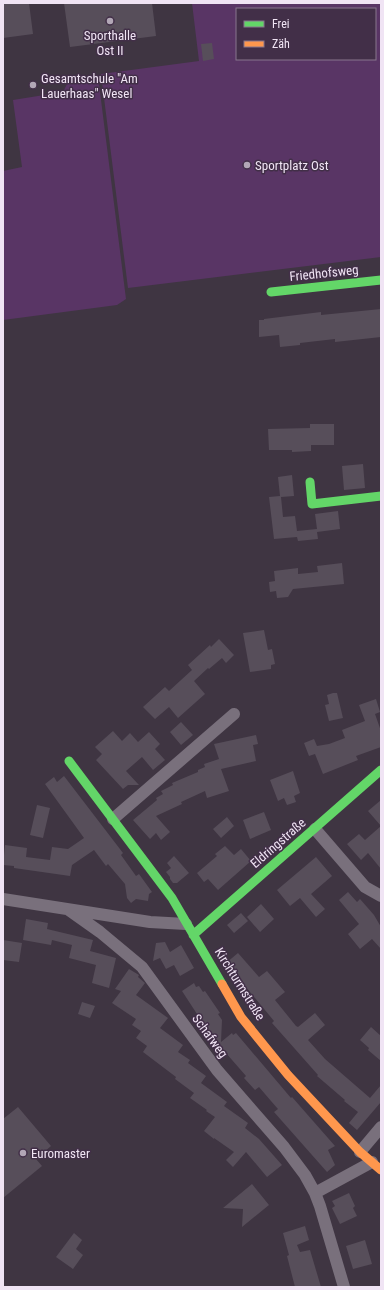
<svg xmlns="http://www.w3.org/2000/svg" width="384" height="1290" font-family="'Roboto Condensed',sans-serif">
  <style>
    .green { fill: #593565; fill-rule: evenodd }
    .building { fill: #574e5a }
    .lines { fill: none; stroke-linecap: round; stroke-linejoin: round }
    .street { stroke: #79707c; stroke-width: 12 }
    .fast { stroke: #63d668; stroke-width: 9 }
    .slow { stroke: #ff974d; stroke-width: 9 }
    .poi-dot { fill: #b2a7b6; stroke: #422f48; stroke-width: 1.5 }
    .labels { text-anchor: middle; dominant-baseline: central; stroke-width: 3; stroke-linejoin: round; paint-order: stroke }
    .poi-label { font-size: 13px; fill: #f0e4f4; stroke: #422f48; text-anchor: start }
    .street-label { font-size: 13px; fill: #f0e4f4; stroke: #422f48 }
  </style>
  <rect width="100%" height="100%" fill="#3f3542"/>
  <path class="green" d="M 192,3 L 381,3 L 381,257 L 128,288 L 101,74 L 199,61 ZM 237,9 L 375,9 L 375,59 L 237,59 Z
    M 98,76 L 126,299 L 117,305 L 3,320 L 3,171 L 22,167 L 13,100 L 63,92 L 69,80 Z"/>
  <path class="building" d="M 3,3 L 29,3 L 33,34 L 3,38 Z
    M 64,3 L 152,3 L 156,36 L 70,47 Z
    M 212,43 L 214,59 L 203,61 L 201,44 Z
    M 381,309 L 381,337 L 335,342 L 335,339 L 300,343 L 300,345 L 280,347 L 279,335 L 259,337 L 259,320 L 264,320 L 264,319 L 321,312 L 321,315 Z
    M 310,424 L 334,424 L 334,445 L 311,445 L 311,451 L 292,452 L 292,450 L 269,450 L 268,429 L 310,428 Z
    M 363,464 L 365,488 L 344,490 L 342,466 Z
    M 292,475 L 294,496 L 281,497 L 283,517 L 295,516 L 297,531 L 317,529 L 315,514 L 338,511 L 340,529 L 317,532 L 318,539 L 298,541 L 297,537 L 274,539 L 269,497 L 280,496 L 278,477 Z
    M 342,563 L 344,584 L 293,589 L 288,597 L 277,598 L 276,591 L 270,592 L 269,582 L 275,581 L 274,571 L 298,568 L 298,574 L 318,572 L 317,566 Z
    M 264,630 L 268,650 L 272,649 L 275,664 L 271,665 L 271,669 L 250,672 L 243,633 Z
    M 219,639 L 234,655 L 226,663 L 222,658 L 209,669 L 208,668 L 194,681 L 205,694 L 178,718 L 169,707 L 155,719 L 143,707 L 165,687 L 169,691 L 192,670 L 188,665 L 210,645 L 211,647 Z
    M 333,693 L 337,693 L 343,718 L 329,721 L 325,705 L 329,704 L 327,695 Z
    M 376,699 L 380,712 L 375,714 L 381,731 L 381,747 L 356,756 L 358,760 L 323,774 L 315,754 L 309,756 L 304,743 L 314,739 L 317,746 L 329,744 L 345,738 L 342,730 L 365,721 L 359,705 Z
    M 181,722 L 193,735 L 181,745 L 170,732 Z
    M 113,731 L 122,741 L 130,733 L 138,742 L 149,732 L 160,744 L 155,749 L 165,760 L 153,770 L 142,757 L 126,771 L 139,785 L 128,785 L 123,789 L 96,760 L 102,754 L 95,747 Z
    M 256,735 L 258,744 L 253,745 L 256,761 L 221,769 L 229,791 L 207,798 L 205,791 L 181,802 L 182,804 L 156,816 L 170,832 L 161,840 L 156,833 L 150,839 L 133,820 L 157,800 L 156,798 L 163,794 L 161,791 L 173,785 L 172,783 L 198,772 L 198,770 L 205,767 L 204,764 L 219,759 L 214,744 Z
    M 293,771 L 300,793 L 294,796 L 296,802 L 287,805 L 284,798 L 278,801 L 270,780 Z
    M 64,776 L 123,853 L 121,855 L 136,876 L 139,874 L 152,892 L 149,894 L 148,901 L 136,899 L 131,903 L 127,898 L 125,884 L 108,864 L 106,866 L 94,850 L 72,865 L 70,876 L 14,868 L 14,866 L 3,865 L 5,845 L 27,848 L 26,857 L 50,860 L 52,847 L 68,849 L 84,838 L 45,784 L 54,777 L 57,782 Z
    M 381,800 L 381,826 L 368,811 Z
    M 37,805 L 50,808 L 43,838 L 30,835 Z
    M 264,812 L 271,830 L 250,839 L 243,820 Z
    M 227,817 L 234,826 L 221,838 L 213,829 Z
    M 381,826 L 381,869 L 368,853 L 361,860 L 347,844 L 359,834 L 365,840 Z
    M 225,846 L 234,855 L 241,849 L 251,861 L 218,890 L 208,879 L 204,882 L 197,873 L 217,856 L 215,854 Z
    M 174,856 L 189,873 L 177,883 L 173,883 L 170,879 L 170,877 L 166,872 L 171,868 L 167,863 Z
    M 316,857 L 332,876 L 311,894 L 325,909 L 316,917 L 300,898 L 290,906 L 277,890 Z
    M 348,892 L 357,902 L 360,899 L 374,915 L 381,927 L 381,949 L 372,939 L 360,949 L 348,934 L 359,924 L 339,900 Z
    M 261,904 L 274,919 L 260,932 L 247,917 Z
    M 241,913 L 248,921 L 234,933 L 227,925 Z
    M 26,919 L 48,923 L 47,929 L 93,940 L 90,951 L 116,958 L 109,988 L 92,983 L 96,965 L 69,958 L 72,945 L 52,940 L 51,945 L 23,940 Z
    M 3,940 L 22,943 L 19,962 L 3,960 Z
    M 165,942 L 170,952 L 181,945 L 194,968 L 180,976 L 174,965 L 166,969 L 160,958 L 153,961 L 156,943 Z
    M 238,953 L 259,977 L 267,971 L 285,992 L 275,1000 L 296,1026 L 298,1027 L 315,1013 L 325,1025 L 308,1040 L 325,1059 L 370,1098 L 381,1085 L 381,1102 L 357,1130 L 349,1123 L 358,1112 L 344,1101 L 345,1100 L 317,1076 L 318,1075 L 272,1023 L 274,1021 L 226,963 Z
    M 129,969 L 139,975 L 138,977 L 145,983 L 136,995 L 168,1018 L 160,1028 L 183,1045 L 178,1052 L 190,1060 L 188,1063 L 206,1076 L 201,1083 L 227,1102 L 224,1106 L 248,1123 L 245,1128 L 259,1139 L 282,1165 L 267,1177 L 246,1152 L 233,1167 L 226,1160 L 234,1152 L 214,1138 L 214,1139 L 204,1131 L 215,1117 L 206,1111 L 207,1110 L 190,1098 L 194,1093 L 175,1079 L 176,1077 L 143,1052 L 147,1046 L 136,1038 L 141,1031 L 132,1025 L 136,1019 L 112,1003 L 121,991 L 115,989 Z
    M 194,983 L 196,987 L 199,986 L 203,992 L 205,991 L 220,1013 L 218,1014 L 222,1020 L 221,1042 L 232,1033 L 233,1035 L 236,1033 L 291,1098 L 292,1097 L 335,1146 L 328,1150 L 335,1165 L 327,1172 L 274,1112 L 278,1109 L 271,1101 L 259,1087 L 255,1090 L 244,1078 L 246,1076 L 212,1037 L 182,991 Z
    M 82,1002 L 95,1006 L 90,1018 L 78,1014 Z
    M 371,1027 L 381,1036 L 381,1061 L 368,1050 L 369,1048 L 360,1040 Z
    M 18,1107 L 51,1146 L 36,1159 L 42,1166 L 3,1198 L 3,1119 Z
    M 252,1184 L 269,1205 L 242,1227 L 243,1209 L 223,1208 Z
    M 349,1193 L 355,1206 L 353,1208 L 357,1216 L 340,1224 L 332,1208 L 335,1206 L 332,1201 Z
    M 305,1226 L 309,1240 L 297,1245 L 300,1252 L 310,1250 L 321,1287 L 295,1287 L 287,1256 L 289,1255 L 283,1233 Z
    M 74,1233 L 82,1240 L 76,1249 L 83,1255 L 73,1269 L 56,1257 Z
    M 365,1240 L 372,1264 L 353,1269 L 346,1246 Z"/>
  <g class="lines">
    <path class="street" d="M 113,819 L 234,714
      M 315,829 L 365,887 L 381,896
      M 3,899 L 150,922 L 186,924
      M 69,910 L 100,932 L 142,967 L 217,1070 L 284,1147 L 305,1175 L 315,1193 L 320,1206 L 344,1287
      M 360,1152 L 381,1127
      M 315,1193 L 372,1162"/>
    <path class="fast" d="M 271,292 L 381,280
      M 310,482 L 312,504 L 381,496
      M 69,761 L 172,898 L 222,984
      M 193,935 L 381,770"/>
    <path class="slow" d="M 222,984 L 241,1017 L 288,1075 L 360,1152 L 381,1170"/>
  </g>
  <g class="poi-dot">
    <circle cx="110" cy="21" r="4"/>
    <circle cx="33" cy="85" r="4"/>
    <circle cx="247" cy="165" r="4"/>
    <circle cx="23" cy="1153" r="4"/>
  </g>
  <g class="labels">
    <g class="poi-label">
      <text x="110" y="35" text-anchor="middle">Sporthalle<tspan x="110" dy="15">Ost II</tspan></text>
      <text x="41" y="78">Gesamtschule "Am<tspan x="41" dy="15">Lauerhaas" Wesel</tspan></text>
      <text x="255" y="165">Sportplatz Ost</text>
      <text x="31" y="1153">Euromaster</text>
    </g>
    <g class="street-label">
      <text transform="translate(324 273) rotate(-6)">Friedhofsweg</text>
      <text transform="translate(278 843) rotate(-41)">Eldringstraße</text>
      <text transform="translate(240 984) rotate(58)">Kirchturmstraße</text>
      <text transform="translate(210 1036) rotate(54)">Schafweg</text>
    </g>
  </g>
  <rect width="384" height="1290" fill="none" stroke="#f0e4f4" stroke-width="8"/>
  <rect x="236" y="8" width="140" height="52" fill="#422f48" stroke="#88778d"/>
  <rect x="244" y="21" width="20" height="6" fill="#63d668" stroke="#88778d"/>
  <text x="272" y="28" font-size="12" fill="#f0e4f4">Frei</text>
  <rect x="244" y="41" width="20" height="6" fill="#ff974d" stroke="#88778d"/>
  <text x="272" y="48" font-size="12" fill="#f0e4f4">Zäh</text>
</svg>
